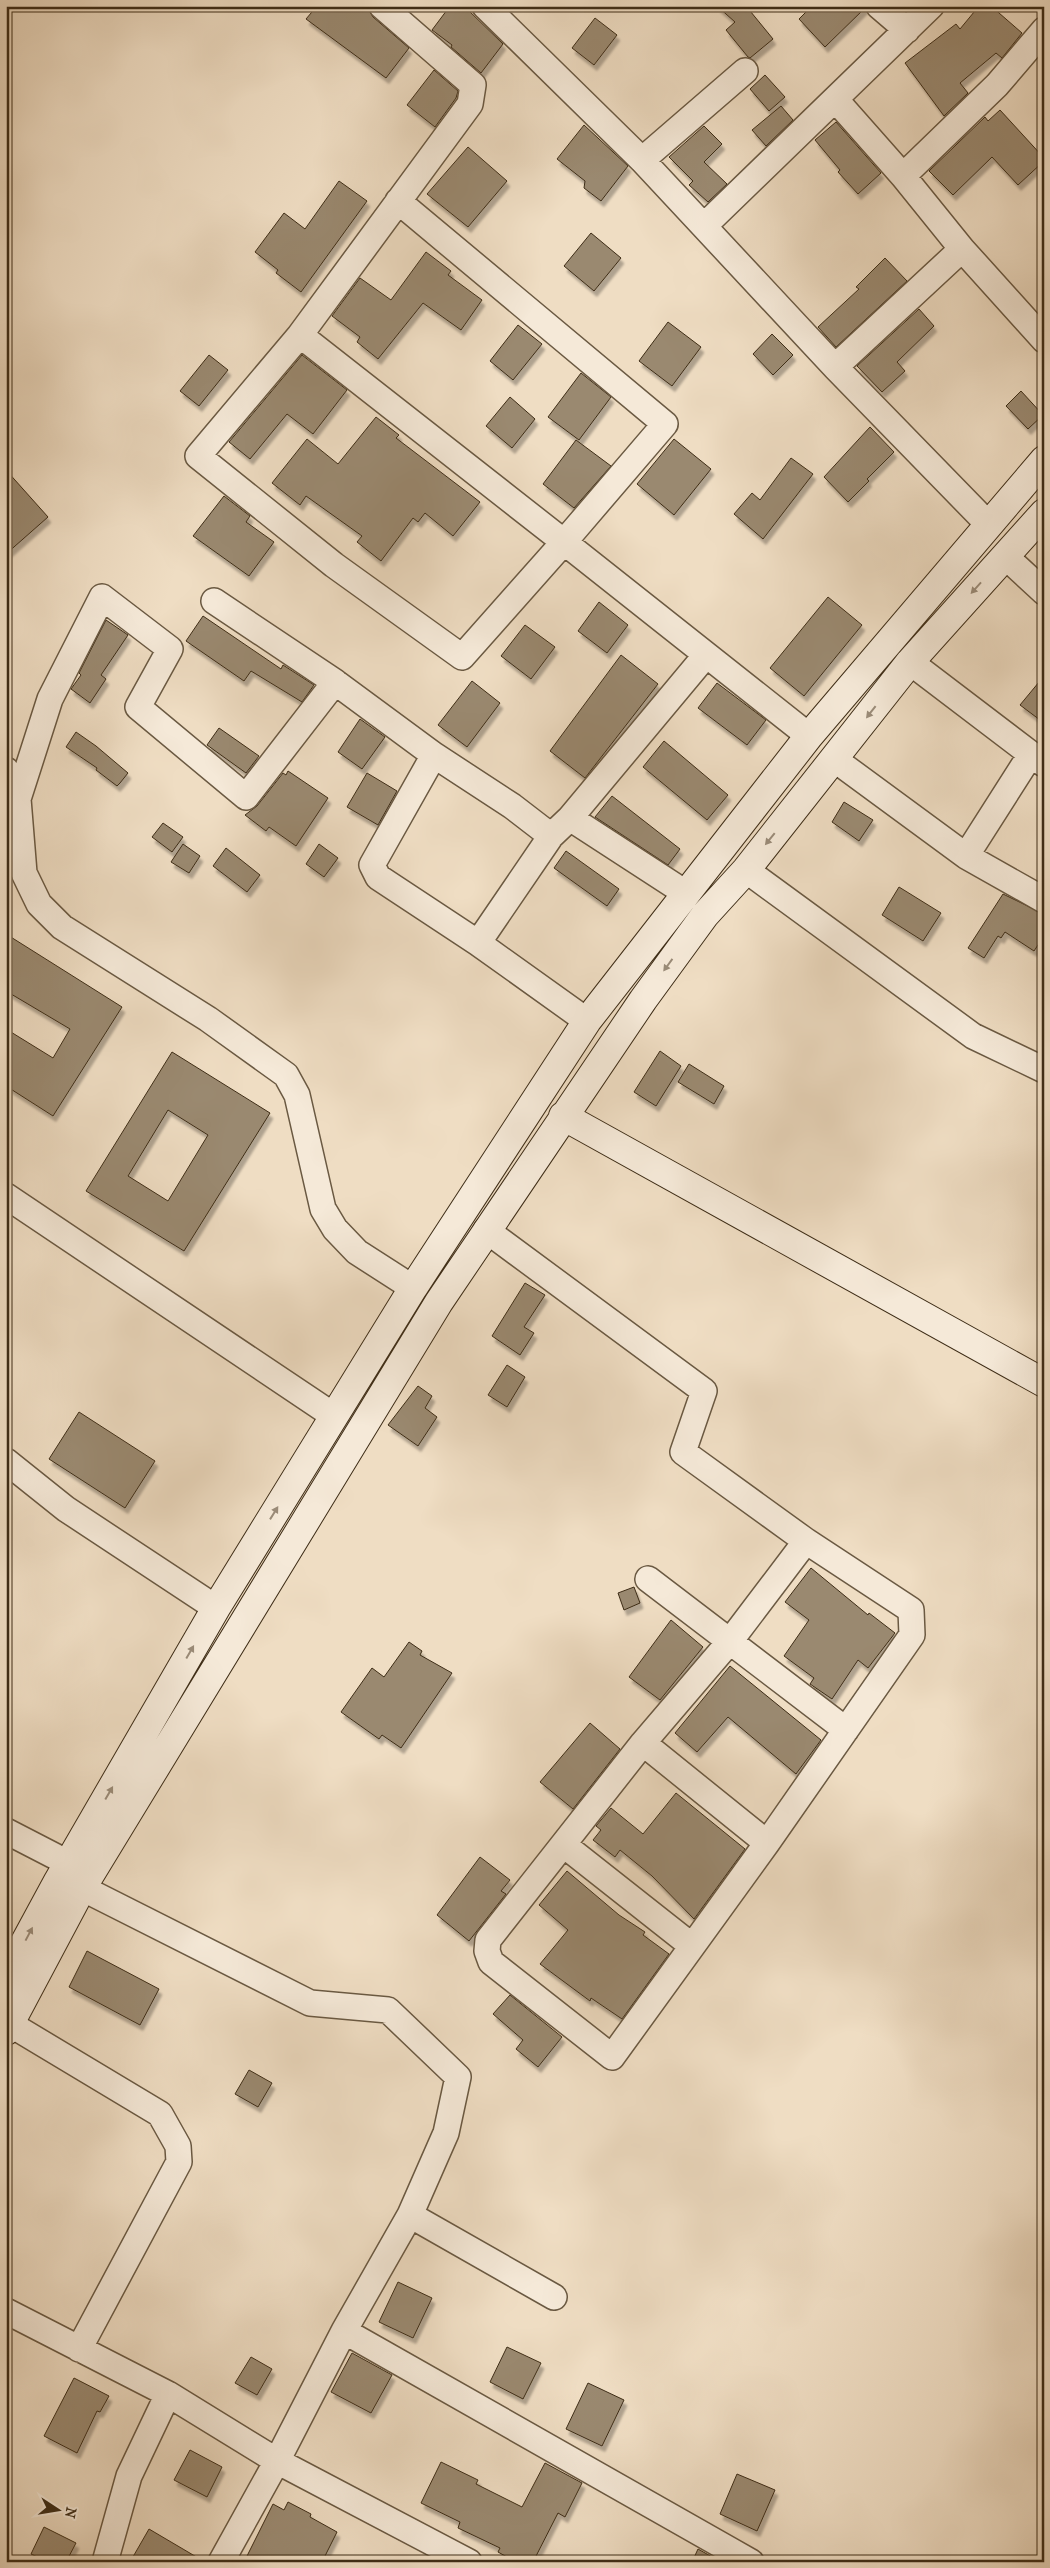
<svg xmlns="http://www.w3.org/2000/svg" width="1050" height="2568" font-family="'IM FELL French Canon',serif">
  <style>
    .building { fill: #9a8970; stroke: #3e2d17; fill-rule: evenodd; filter: url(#shadow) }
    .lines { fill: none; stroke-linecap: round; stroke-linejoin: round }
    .street-casing { stroke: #6a5942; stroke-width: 28 }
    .secondary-casing { stroke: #3e2d17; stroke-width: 30 }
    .street { stroke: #f5e9d8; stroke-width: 25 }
    .secondary { stroke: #f5e9d8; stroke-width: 28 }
    .oneway { fill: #9a8b78 }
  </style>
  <defs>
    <filter id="shadow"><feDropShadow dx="3" dy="5.5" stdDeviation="1" flood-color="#0004"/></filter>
  </defs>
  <rect width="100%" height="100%" fill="#efddc3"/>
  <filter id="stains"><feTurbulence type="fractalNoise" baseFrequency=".004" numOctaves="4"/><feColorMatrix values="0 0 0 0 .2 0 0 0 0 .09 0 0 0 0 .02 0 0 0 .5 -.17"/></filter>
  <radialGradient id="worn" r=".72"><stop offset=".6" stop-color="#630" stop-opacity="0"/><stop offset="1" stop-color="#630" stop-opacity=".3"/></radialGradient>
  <path class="building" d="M 317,6 L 367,6 L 373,17 L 409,48 L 386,78 L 306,19 Z
    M 450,6 L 464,6 L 503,44 L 481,73 L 451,47 L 452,45 L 432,30 Z
    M 717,6 L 746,6 L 773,39 L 750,58 L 748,57 L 726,30 L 735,22 Z
    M 812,6 L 865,6 L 865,8 L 825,47 L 799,19 Z
    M 979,6 L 991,6 L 1022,33 L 1002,58 L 996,53 L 960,83 L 968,93 L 944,116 L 905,63 L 956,24 L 960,29 Z
    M 595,18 L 617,35 L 594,65 L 572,48 Z
    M 434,70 L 458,91 L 456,98 L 435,127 L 407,105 Z
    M 765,75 L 785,97 L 769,111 L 750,89 Z
    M 781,106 L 793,120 L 766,146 L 752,130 Z
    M 1000,110 L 1044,158 L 1044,161 L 1018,185 L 992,157 L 953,195 L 929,171 L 985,117 L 988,121 Z
    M 836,122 L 881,173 L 858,194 L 838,172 L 840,170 L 815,140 Z
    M 584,125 L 628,166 L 601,201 L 584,188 L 585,181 L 557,159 Z
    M 704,126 L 722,144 L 704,162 L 727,184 L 708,202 L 689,185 L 693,181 L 669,157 Z
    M 468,147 L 507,181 L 468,227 L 427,194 Z
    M 339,181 L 367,201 L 301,292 L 276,273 L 278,270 L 255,252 L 284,213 L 305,229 Z
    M 591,233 L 621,258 L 594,291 L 564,266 Z
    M 426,252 L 451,271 L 448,275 L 482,300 L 461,330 L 423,303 L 378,359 L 357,342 L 360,337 L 332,316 L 360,278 L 391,300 Z
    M 885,258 L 907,281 L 836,347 L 818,327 L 859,289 L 856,287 Z
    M 919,309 L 934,326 L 897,362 L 905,371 L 882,392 L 857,366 Z
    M 668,322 L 701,347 L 672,386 L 639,361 Z
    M 518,325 L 542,344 L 513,380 L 490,361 Z
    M 772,334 L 793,355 L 773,375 L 753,354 Z
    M 209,355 L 228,370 L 199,406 L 180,391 Z
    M 302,355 L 347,390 L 313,434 L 287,414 L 250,459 L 229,442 Z
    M 581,373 L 611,397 L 579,440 L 548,417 Z
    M 1021,391 L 1043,415 L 1028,429 L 1006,406 Z
    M 510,397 L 535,419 L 512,448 L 486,426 Z
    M 376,417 L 399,435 L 396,438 L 480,502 L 453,536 L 425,513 L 418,522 L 413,518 L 381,561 L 357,542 L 362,536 L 306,496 L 300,505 L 272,483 L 307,439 L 338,464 Z
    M 870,427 L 894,452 L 867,479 L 869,481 L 848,502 L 824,477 Z
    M 674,439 L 711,469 L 674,515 L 637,484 Z
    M 576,440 L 611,466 L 574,508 L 543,484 Z
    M 791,458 L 813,474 L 763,539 L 734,514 L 752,493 L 760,500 Z
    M 6,470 L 48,517 L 6,554 Z
    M 224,496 L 250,516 L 246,522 L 274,542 L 249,576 L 193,536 Z
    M 828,597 L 862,625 L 804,696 L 770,668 Z
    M 599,602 L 628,625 L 607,653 L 578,631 Z
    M 203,616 L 281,669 L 283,665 L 314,685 L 302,702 L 251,671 L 244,681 L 186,641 Z
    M 106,620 L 128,635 L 101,675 L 106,679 L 90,703 L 71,689 L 81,675 L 79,673 Z
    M 525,625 L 555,647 L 531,679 L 501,656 Z
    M 621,655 L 658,684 L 585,778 L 550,751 Z
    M 1044,676 L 1044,723 L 1020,705 Z
    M 472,681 L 500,703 L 467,747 L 438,725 Z
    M 717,683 L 766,720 L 747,745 L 698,708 Z
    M 360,719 L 385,737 L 362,769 L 338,752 Z
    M 219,728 L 259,756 L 246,773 L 207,745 Z
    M 76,732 L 96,746 L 128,773 L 120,783 L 117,786 L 96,770 L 97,768 L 66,747 Z
    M 664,741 L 728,795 L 707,820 L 643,767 Z
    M 288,771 L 328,798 L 296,846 L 269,827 L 266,831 L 245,815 L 257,806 L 283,773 L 286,775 Z
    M 367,773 L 397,791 L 378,825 L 347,807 Z
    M 612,796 L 680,849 L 668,865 L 595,817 Z
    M 844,802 L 873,820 L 859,841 L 832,822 Z
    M 163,823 L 183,837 L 172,852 L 152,837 Z
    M 183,844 L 200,856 L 189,873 L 171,862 Z
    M 319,844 L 338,858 L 324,877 L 306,864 Z
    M 226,848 L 260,875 L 247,892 L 213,866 Z
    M 566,851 L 619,889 L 607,906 L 554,868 Z
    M 899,887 L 941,913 L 923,941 L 882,915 Z
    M 1003,894 L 1044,914 L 1044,936 L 1034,951 L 1005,932 L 1001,938 L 998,936 L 984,958 L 968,948 Z
    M 6,934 L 122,1007 L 53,1116 L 6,1086 L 6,1029 L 53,1058 L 70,1029 L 6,991 Z
    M 660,1051 L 681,1066 L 656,1106 L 634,1092 Z
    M 172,1052 L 270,1113 L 184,1251 L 86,1191 ZM 168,1110 L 208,1135 L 168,1201 L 128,1176 Z
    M 689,1064 L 724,1086 L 714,1104 L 678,1082 Z
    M 525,1283 L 545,1295 L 524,1327 L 534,1333 L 520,1355 L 492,1336 Z
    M 507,1365 L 525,1377 L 507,1407 L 488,1395 Z
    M 418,1386 L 432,1396 L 425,1408 L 437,1417 L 418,1446 L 388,1425 Z
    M 79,1412 L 155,1461 L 125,1508 L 49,1459 Z
    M 811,1568 L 868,1615 L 869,1613 L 895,1633 L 868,1668 L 858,1660 L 832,1699 L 810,1684 L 814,1678 L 784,1656 L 809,1620 L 785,1602 Z
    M 634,1587 L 640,1603 L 624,1610 L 618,1593 Z
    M 671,1620 L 703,1647 L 660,1700 L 629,1677 Z
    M 409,1642 L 422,1651 L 420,1655 L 452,1673 L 401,1748 L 382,1735 L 379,1739 L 341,1712 L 372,1668 L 384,1677 Z
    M 730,1666 L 821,1740 L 796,1774 L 728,1717 L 697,1752 L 675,1733 Z
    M 590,1723 L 620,1749 L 573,1809 L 540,1782 Z
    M 676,1793 L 745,1849 L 694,1919 L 652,1876 L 620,1850 L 615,1857 L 593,1840 L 601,1830 L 596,1826 L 611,1808 L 643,1834 Z
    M 480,1857 L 510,1880 L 501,1891 L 506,1894 L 469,1941 L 437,1915 Z
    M 567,1871 L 619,1915 L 645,1932 L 643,1935 L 669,1954 L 622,2019 L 591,1998 L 590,2001 L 540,1964 L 568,1930 L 539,1905 Z
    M 87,1951 L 159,1989 L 140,2025 L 69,1987 Z
    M 510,1995 L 562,2037 L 538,2067 L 516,2049 L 523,2040 L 493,2014 Z
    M 249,2070 L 272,2083 L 258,2107 L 235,2094 Z
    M 398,2282 L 432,2298 L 413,2338 L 379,2322 Z
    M 507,2347 L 541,2363 L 523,2399 L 490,2382 Z
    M 352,2353 L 392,2375 L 371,2413 L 331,2392 Z
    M 251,2357 L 272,2369 L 257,2395 L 235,2383 Z
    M 74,2378 L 109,2396 L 100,2412 L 97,2411 L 77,2453 L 44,2436 Z
    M 588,2383 L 624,2400 L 602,2446 L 566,2429 Z
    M 190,2450 L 222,2467 L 207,2497 L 174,2480 Z
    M 441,2462 L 478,2480 L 476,2484 L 522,2507 L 545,2463 L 582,2483 L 565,2517 L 558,2513 L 533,2562 L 516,2562 L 498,2552 L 500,2548 L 458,2528 L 460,2522 L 421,2503 Z
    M 737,2474 L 775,2490 L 757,2531 L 720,2514 Z
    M 288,2502 L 311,2514 L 310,2517 L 337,2532 L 322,2562 L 244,2562 L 273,2504 L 284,2510 Z
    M 44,2527 L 76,2543 L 66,2562 L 48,2562 L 31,2554 Z
    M 149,2529 L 205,2562 L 130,2562 Z
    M 698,2549 L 721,2562 L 692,2562 Z"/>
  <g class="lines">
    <defs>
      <path id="street" d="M 382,6 L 473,85 L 470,104 L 300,335 L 564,542 L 665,424 L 398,201
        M 485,6 L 642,160 L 835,367 L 962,249 L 1044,340
        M 879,6 L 907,30
        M 835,99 L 903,176
        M 642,160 L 745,71
        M 704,226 L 931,6
        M 962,249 L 903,176 L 997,85 L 1044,30
        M 300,335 L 198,456 L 334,565 L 462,657 L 564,542 L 809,736
        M 835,367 L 988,524
        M 1005,556 L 1044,592
        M 214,601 L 335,682
        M 910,662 L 1044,764
        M 834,759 L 966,856 L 1031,754
        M 6,770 L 18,799 L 24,873 L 39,904 L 62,927 L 208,1019 L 286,1075 L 297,1095 L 323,1209 L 335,1229 L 357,1252 L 413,1288
        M 18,799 L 50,699 L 102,597 L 170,649 L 138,707 L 246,797 L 335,682 L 434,755
        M 570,818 L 687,894
        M 551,836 L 512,806 L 434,755 L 372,865 L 378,877 L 478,943 L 587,1021
        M 966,856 L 1044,900
        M 746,870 L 973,1036 L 1044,1070
        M 478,943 L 551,836 L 570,818 L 706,655
        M 6,1196 L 334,1416
        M 486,1230 L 704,1391 L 683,1452 L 806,1541 L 731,1640 L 643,1743 L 488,1940 L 487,1951 L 491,1962 L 612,2057 L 767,1843 L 912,1635 L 911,1610 L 806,1541
        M 6,1461 L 66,1509 L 216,1608
        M 648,1579 L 846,1730
        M 643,1743 L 767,1843
        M 6,1831 L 68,1863
        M 564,1845 L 692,1946
        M 82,1888 L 310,2003 L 388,2010 L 458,2077 L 446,2133 L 410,2215
        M 10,2024 L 160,2114 L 178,2146 L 179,2162 L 79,2349
        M 6,2311 L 168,2394 L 129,2476 L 105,2562
        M 344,2331 L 410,2215 L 554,2297
        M 168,2394 L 277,2461 L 469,2562
        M 221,2562 L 277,2461 L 344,2331 L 751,2562"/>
      <path id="secondary" d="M 563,1116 L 1044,1383
        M 6,1977 L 58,1881 L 216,1608 L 413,1288 L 587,1021 L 809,736 L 1044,460
        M 6,2031 L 82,1888 L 439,1302 L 643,1000 L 705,915 L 746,870 L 910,662 L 1044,513"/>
    </defs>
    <use href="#street" class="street-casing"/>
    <use href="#secondary" class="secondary-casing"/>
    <use href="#street" class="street"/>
    <use href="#secondary" class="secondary"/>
  </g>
  <defs><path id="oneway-solid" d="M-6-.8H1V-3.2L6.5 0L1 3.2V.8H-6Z" transform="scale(1.25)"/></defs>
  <g class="oneway">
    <use href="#oneway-solid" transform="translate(976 588) rotate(132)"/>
    <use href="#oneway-solid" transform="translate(871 712) rotate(128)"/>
    <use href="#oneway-solid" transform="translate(770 839) rotate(129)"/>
    <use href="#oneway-solid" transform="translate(668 965) rotate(126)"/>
    <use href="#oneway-solid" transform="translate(274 1513) rotate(-58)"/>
    <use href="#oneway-solid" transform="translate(190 1652) rotate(-60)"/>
    <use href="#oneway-solid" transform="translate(109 1793) rotate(-60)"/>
    <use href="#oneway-solid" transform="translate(29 1934) rotate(-62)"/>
  </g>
  <rect width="1050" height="2568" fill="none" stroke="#efddc3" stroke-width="25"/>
  <rect x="8" y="8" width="1035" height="2553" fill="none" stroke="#3e2d17" stroke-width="2.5"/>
  <rect x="12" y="12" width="1025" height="2543" fill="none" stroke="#3e2d17"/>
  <g transform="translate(58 2510) rotate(102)" stroke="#f5e9d8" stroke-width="4" paint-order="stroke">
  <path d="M0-4L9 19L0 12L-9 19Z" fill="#3e2d17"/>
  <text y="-8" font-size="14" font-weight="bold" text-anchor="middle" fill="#3e2d17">N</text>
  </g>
  <rect width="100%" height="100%" filter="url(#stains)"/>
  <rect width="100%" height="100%" fill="url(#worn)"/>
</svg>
